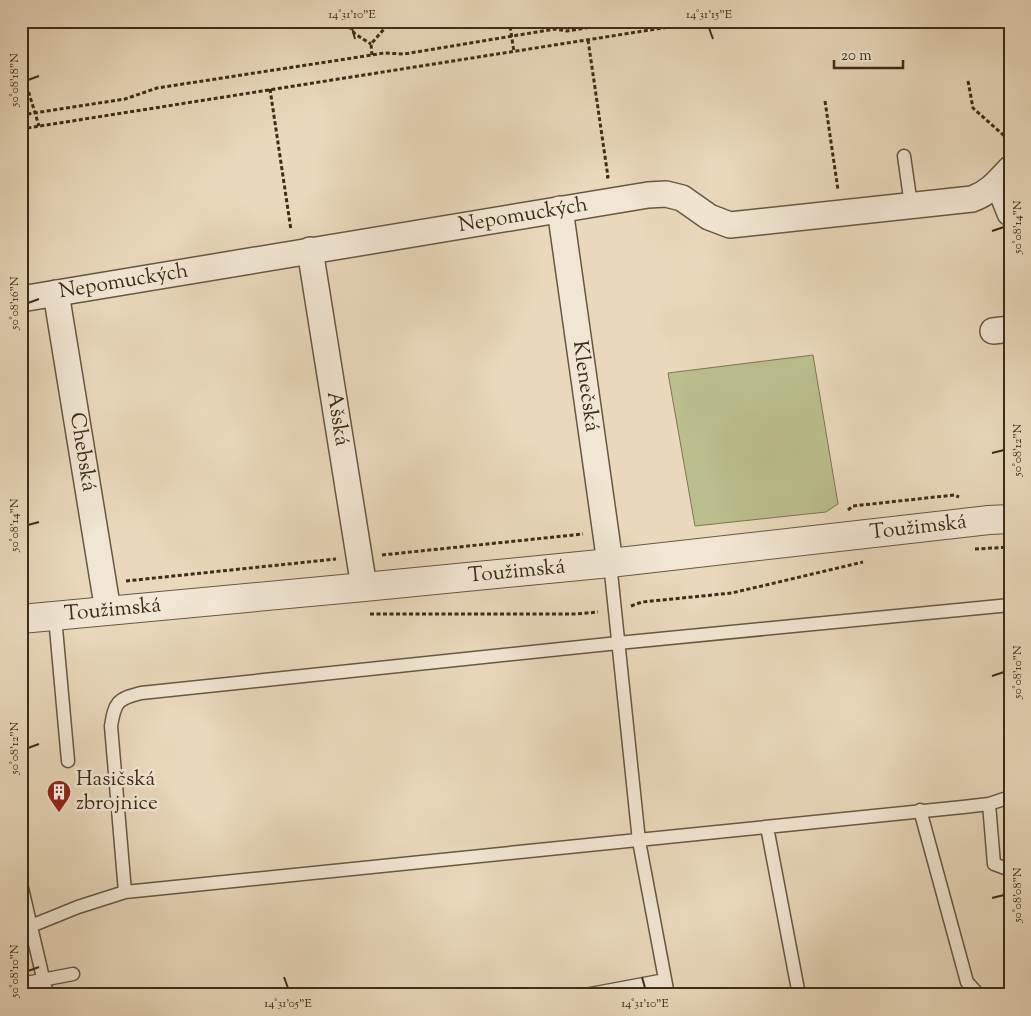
<svg xmlns="http://www.w3.org/2000/svg" width="1031" height="1016" font-family="'Sorts Mill Goudy',serif">
  <style>
    .green { fill: #bbbe8d; stroke: #7c7653 }
    .lines { fill: none; stroke-linecap: round; stroke-linejoin: round }
    .service-casing { stroke: #675842; stroke-width: 15 }
    .minor-casing { stroke: #675842; stroke-width: 28 }
    .tertiary-casing { stroke: #675842; stroke-width: 30 }
    .path { stroke: #3c2d19; stroke-width: 3; stroke-dasharray: 4 2.5; stroke-linecap: butt }
    .service { stroke: #f1e6d3; stroke-width: 12 }
    .minor { stroke: #f1e6d3; stroke-width: 25 }
    .tertiary { stroke: #f1e6d3; stroke-width: 28 }
    .ticks { fill: none; stroke: #3c2d19; stroke-width: 2 }
    .labels { text-anchor: middle; dominant-baseline: central; stroke-width: 5; stroke-linejoin: round; paint-order: stroke }
    .street-label { font-size: 21px; fill: #3c2d19; stroke: #f1e6d3 }
    .poi-label { font-size: 21px; fill: #3c2d19; stroke: #f1e6d3; text-anchor: start }
    .neatline { fill: none; stroke: #3c2d19; stroke-width: 2 }
    .ticks-label { font-size: 12px; text-anchor: middle; fill: #3c2d19 }
  </style>
  <rect width="100%" height="100%" fill="#e9d8bb"/>
  <filter id="stains"><feTurbulence type="fractalNoise" baseFrequency=".004" numOctaves="4"/><feColorMatrix values="0 0 0 0 .2 0 0 0 0 .09 0 0 0 0 .02 0 0 0 .5 -.17"/></filter>
  <radialGradient id="worn" r=".72"><stop offset=".6" stop-color="#630" stop-opacity="0"/><stop offset="1" stop-color="#630" stop-opacity=".3"/></radialGradient>
  <path class="green" d="M 813,355 L 838,504 L 826,512 L 695,526 L 668,373 Z"/>
  <g class="lines">
    <defs>
      <path id="service" d="M 904,156 L 911,205
        M 610,563 L 639,841 L 668,995
        M 55,617 L 68,761
        M 989,804 L 994,864 L 1010,870
        M 920,810 L 967,982 L 979,995
        M 767,827 L 799,995
        M 21,884 L 47,995
        M 125,892 L 111,726 C 115,702 117,699 141,693 L 618,643 L 1010,605
        M 31,926 L 78,907 L 125,892 L 963,807 L 989,804 L 1010,797
        M 21,984 L 73,974
        M 585,995 L 665,980"/>
      <g id="minor">
        <path d="M 998,183 L 1010,213"/>
        <path id="s1" d="M 560,209 L 610,563"/>
        <path id="s2" d="M 310,250 L 364,587"/>
        <path id="s3" d="M 56,293 L 108,611"/>
        <path id="s4" d="M 21,299 L 648,195 L 666,194 L 682,198 L 709,217 L 730,225 L 972,199 C 989,193 998,182 1010,169"/>
        <path d="M 993,331 L 1010,329"/>
      </g>
      <g id="tertiary">
        <path id="s5" d="M 21,619 L 364,587 L 610,563 L 989,520 L 1010,519"/>
      </g>
    </defs>
    <use href="#service" class="service-casing"/>
    <use href="#minor" class="minor-casing"/>
    <use href="#tertiary" class="tertiary-casing"/>
    <path class="path" d="M 345,21 L 355,34 L 371,44
      M 513,21 L 510,26 L 514,52
      M 588,40 L 608,177 L 606,177
      M 372,55 L 371,44 L 391,21
      M 21,67 L 39,126
      M 968,81 L 973,108 L 1010,141
      M 270,89 L 291,230
      M 825,101 L 838,190
      M 21,115 L 125,99 L 157,88 L 372,55 L 384,53 L 404,54 L 555,29 L 567,31 L 629,21
      M 21,129 L 707,21
      M 848,510 L 853,506 L 954,495 L 959,497
      M 975,549 L 1010,547
      M 382,555 L 583,534
      M 126,581 L 336,559
      M 631,606 L 642,602 L 732,593 L 863,562
      M 370,614 L 576,614 L 598,612"/>
    <use href="#service" class="service"/>
    <use href="#minor" class="minor"/>
    <use href="#tertiary" class="tertiary"/>
  </g>
  <path class="ticks" d="M 352,28 L 355,39M 709,28 L 713,39M 28,80 L 39,76M 992,231 L 1004,227M 28,303 L 39,299M 992,453 L 1004,450M 28,525 L 39,522M 992,676 L 1004,672M 28,748 L 39,744M 992,898 L 1004,895M 28,971 L 39,967M 284,977 L 288,988M 642,977 L 645,988"/>
  <defs>
    <symbol id="building-pin" viewBox="-11 -11 22 30"><path d="M0 17L-7.5 6A9.5 9.5 0 1 1 7.5 6Z" fill="#8f2418" stroke="#f1e6d3"/><path d="M-4-6H4V6H1V3H-1V6H-4ZM-2.5-4.3h1.7v1.8h-1.7ZM.8-4.3h1.7v1.8H.8ZM-2.5-1h1.7V.8h-1.7ZM.8-1h1.7V.8H.8Z" fill="#fff"/></symbol>
  </defs>
  <g fill-rule="evenodd">
    <use href="#building-pin" x="45" y="778" width="28" height="38"/>
  </g>
  <g class="labels">
    <g class="street-label">
      <text stroke="none"><textPath href="#s4" startOffset="509">Nepomuckých</textPath></text>
      <text stroke="none"><textPath href="#s4" startOffset="104">Nepomuckých</textPath></text>
      <text stroke="none"><textPath href="#s1" startOffset="179">Klenečská</textPath></text>
      <text stroke="none"><textPath href="#s2" startOffset="171">Ašská</textPath></text>
      <text stroke="none"><textPath href="#s3" startOffset="161">Chebská</textPath></text>
      <text stroke="none"><textPath href="#s5" startOffset="902">Toužimská</textPath></text>
      <text stroke="none"><textPath href="#s5" startOffset="498">Toužimská</textPath></text>
      <text stroke="none"><textPath href="#s5" startOffset="92">Toužimská</textPath></text>
    </g>
    <g class="poi-label">
      <text x="76" y="780">Hasičská<tspan x="76" dy="24">zbrojnice</tspan></text>
    </g>
  </g>
  <rect width="1031" height="1016" fill="none" stroke="#e9d8bb" stroke-width="55"/>
  <path d="M834 60v8h69v-8" fill="none" stroke="#3c2d19" stroke-width="2.5"/>
  <text x="841" y="60" font-size="15" fill="#3c2d19" stroke="#f1e6d3" stroke-width="4" paint-order="stroke">20 m</text>
  <rect x="28" y="28" width="976" height="960" class="neatline"/>
  <g class="ticks-label">
    <text x="352" y="18">14°31'10"E</text>
    <text x="709" y="18">14°31'15"E</text>
    <text transform="translate(14 80) rotate(-90)" y="4">50°08'18"N</text>
    <text transform="translate(1017 227) rotate(-90)" y="4">50°08'14"N</text>
    <text transform="translate(14 303) rotate(-90)" y="4">50°08'16"N</text>
    <text transform="translate(1017 450) rotate(-90)" y="4">50°08'12"N</text>
    <text transform="translate(14 525) rotate(-90)" y="4">50°08'14"N</text>
    <text transform="translate(1017 672) rotate(-90)" y="4">50°08'10"N</text>
    <text transform="translate(14 748) rotate(-90)" y="4">50°08'12"N</text>
    <text transform="translate(1017 895) rotate(-90)" y="4">50°08'08"N</text>
    <text transform="translate(14 971) rotate(-90)" y="4">50°08'10"N</text>
    <text x="288" y="1007">14°31'05"E</text>
    <text x="645" y="1007">14°31'10"E</text>
  </g>
  <rect width="100%" height="100%" filter="url(#stains)"/>
  <rect width="100%" height="100%" fill="url(#worn)"/>
</svg>
